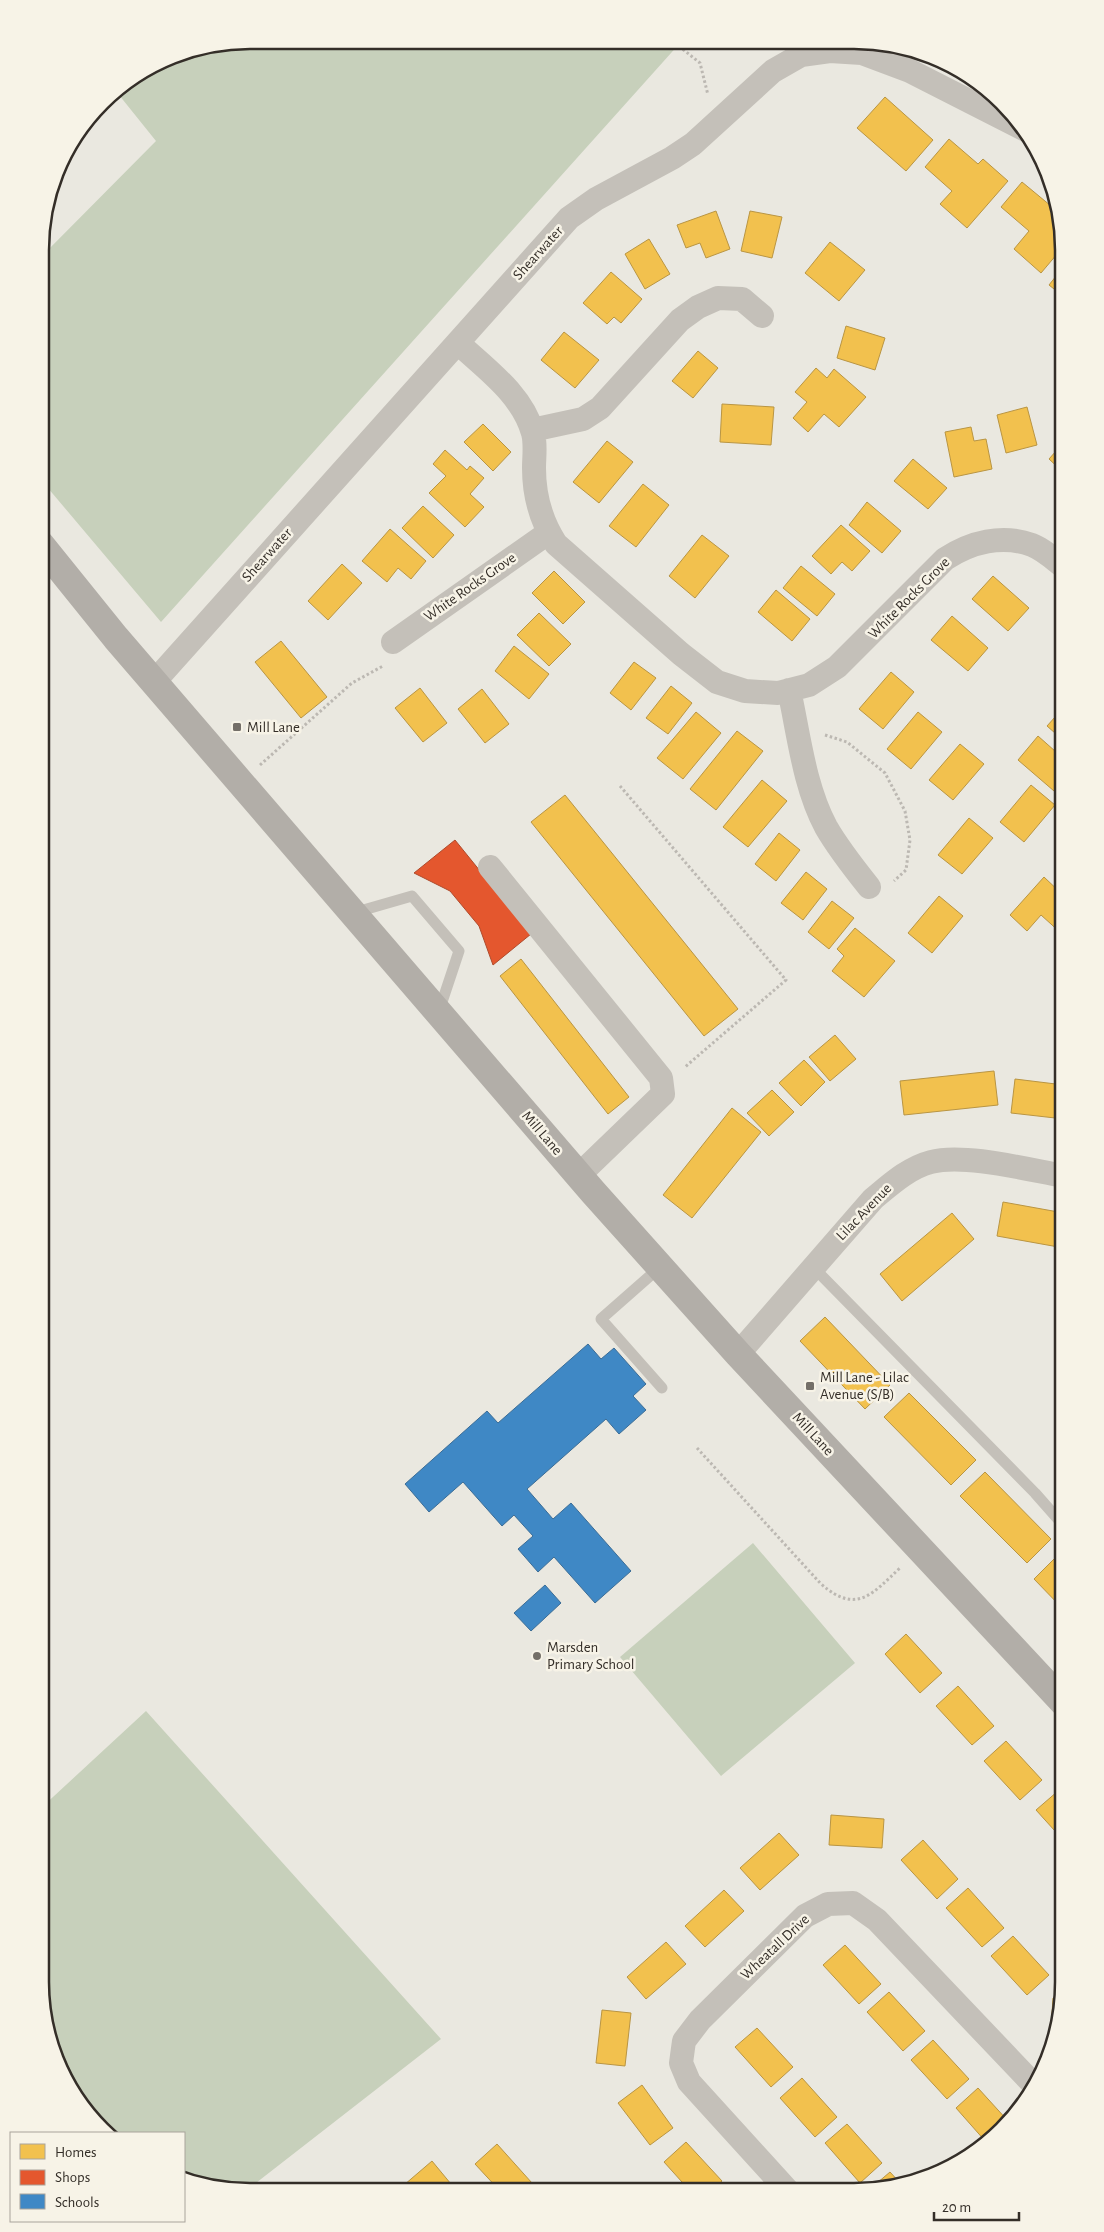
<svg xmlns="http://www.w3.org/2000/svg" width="1104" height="2232" font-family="'Alegreya Sans',sans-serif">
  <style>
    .green { fill: #c7d0bb }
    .homes { fill: #f2c14e; stroke: #b99543 }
    .shops { fill: #e4572e; stroke: #af4b2c }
    .schools { fill: #3f88c5; stroke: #3c6d96 }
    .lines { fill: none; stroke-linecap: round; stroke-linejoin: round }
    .path { stroke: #bcb8b2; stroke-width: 3; stroke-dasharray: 2.5 2.5; stroke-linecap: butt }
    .lane { stroke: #c4c0b9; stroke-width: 11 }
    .street { stroke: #c4c0b9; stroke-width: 24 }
    .primary { stroke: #b2aea8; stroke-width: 28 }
    .poi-dot { fill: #746f68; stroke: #f7f3e7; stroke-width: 2 }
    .labels { text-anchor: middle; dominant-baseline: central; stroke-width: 5; stroke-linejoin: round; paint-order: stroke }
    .street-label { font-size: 15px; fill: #342e28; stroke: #f7f3e7 }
    .poi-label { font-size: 15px; fill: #342e28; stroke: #f7f3e7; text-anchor: start }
    .rim { fill: none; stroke: #342e28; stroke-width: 2.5 }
  </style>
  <rect width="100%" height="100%" fill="#eae8e0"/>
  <path class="green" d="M 250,40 L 680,43 L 161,622 L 42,481 L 42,256 L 156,141 L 115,90 L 170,56 Z
    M 753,1543 L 855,1663 L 721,1776 L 620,1657 Z
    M 146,1711 L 441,2039 L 247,2190 L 222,2190 L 184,2180 L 184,2133 L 106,2133 L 75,2098 L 51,2049 L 40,1982 L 40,1809 Z"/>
  <path class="homes" d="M 885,97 L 933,140 L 906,171 L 857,128 Z
    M 949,139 L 978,164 L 983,159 L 1008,181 L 967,228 L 940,204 L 952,191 L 925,167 Z
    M 1022,182 L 1051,206 L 1056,201 L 1063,247 L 1041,273 L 1014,249 L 1029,231 L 1001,207 Z
    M 716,211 L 730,249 L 706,258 L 700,243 L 686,248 L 677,225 Z
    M 750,211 L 782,217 L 772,258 L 741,251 Z
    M 649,239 L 670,274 L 645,289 L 625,254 Z
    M 830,242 L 865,270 L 839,301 L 805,273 Z
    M 1064,266 L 1064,297 L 1049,285 Z
    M 611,272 L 642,299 L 621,323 L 614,317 L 607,324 L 583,303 Z
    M 846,326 L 885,338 L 875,370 L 837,358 Z
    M 564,332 L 599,360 L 575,388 L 541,360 Z
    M 698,351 L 718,368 L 693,398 L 672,381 Z
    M 816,368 L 827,378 L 834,369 L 866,397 L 839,427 L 824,414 L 808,432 L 793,418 L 807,402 L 795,392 Z
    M 722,404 L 774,407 L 771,445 L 720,442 Z
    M 1027,407 L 1037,445 L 1006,453 L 997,415 Z
    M 483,424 L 511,452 L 493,471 L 464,442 Z
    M 971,427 L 974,441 L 986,439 L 992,469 L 954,477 L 945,432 Z
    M 607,441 L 633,462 L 599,503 L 573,482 Z
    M 1064,442 L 1064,473 L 1049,459 Z
    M 445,450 L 467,470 L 470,466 L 484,478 L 470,494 L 484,507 L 465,527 L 429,493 L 446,476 L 433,464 Z
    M 913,459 L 947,488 L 928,509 L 894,481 Z
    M 643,484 L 669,505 L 636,547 L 609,526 Z
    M 867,502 L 901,531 L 882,553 L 849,525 Z
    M 423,506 L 454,535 L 433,558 L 402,528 Z
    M 841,525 L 870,551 L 852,571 L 842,562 L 831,574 L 812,556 Z
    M 390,529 L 426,561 L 411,579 L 398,568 L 387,582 L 362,561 Z
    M 702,535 L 729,556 L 695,598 L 669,576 Z
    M 342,564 L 362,583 L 328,620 L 308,601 Z
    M 801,566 L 835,594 L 817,616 L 783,588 Z
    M 554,571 L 585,602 L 563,624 L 532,593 Z
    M 993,576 L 1029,608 L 1008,631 L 972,599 Z
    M 776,590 L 810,619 L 792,641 L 758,612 Z
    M 539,613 L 571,644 L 549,666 L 517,635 Z
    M 952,616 L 988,648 L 968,671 L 931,640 Z
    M 281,641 L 327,697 L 301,718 L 255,662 Z
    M 514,646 L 549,674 L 529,699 L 495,671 Z
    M 634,662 L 656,678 L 631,710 L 610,693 Z
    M 891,672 L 914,692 L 883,729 L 859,709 Z
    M 671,686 L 692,703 L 668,734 L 646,718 Z
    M 420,688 L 447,723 L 423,742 L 395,708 Z
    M 482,689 L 509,724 L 485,743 L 458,709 Z
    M 1064,707 L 1064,741 L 1047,726 Z
    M 696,712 L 721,733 L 683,779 L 657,758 Z
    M 918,712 L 942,732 L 911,769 L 887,749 Z
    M 737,731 L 763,751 L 716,810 L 690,789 Z
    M 1038,736 L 1064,759 L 1064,780 L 1054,791 L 1018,760 Z
    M 960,744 L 984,764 L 953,800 L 929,780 Z
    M 762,780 L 787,801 L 748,847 L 723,827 Z
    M 1031,785 L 1055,805 L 1024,842 L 1000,822 Z
    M 565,795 L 738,1009 L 704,1036 L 531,822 Z
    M 969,818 L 993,838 L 962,874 L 938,855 Z
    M 779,833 L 800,850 L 776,881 L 755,864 Z
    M 806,872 L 827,889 L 803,920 L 781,903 Z
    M 1044,877 L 1064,896 L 1064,932 L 1062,934 L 1041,915 L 1027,931 L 1010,915 Z
    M 939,896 L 963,916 L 932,953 L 908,933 Z
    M 832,901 L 854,918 L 829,949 L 808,932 Z
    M 855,928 L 895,961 L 864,997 L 832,971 L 844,956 L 837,949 Z
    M 521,959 L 629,1097 L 608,1114 L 500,976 Z
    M 835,1035 L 856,1059 L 830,1081 L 809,1057 Z
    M 804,1060 L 825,1082 L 801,1106 L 779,1083 Z
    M 994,1071 L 998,1105 L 904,1115 L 900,1081 Z
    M 1015,1079 L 1064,1085 L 1064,1119 L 1011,1113 Z
    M 772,1090 L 794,1112 L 769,1136 L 747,1113 Z
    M 732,1108 L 761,1132 L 692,1218 L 663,1195 Z
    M 1003,1202 L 1064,1213 L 1064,1248 L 997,1236 Z
    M 952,1213 L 974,1239 L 902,1301 L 880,1274 Z
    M 825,1317 L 890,1385 L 865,1409 L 800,1341 Z
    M 909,1393 L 976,1460 L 951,1485 L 884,1417 Z
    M 985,1472 L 1051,1539 L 1027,1563 L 960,1496 Z
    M 1058,1555 L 1064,1560 L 1064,1610 L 1034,1579 Z
    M 906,1634 L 942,1673 L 920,1693 L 885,1654 Z
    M 958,1686 L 994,1726 L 972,1745 L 936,1706 Z
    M 1006,1741 L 1042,1780 L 1020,1800 L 984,1761 Z
    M 1058,1791 L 1064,1797 L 1064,1841 L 1036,1810 Z
    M 831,1815 L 884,1819 L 882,1848 L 829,1845 Z
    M 779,1833 L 799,1855 L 760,1890 L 740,1868 Z
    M 923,1840 L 958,1879 L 937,1899 L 901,1860 Z
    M 968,1888 L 1004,1928 L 982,1947 L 946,1908 Z
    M 724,1890 L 744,1911 L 705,1947 L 685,1926 Z
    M 1013,1936 L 1049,1975 L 1027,1995 L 991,1956 Z
    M 666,1942 L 686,1964 L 646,1999 L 627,1977 Z
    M 845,1945 L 881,1984 L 859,2004 L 823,1965 Z
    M 889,1992 L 925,2031 L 903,2051 L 867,2012 Z
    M 1053,1998 L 1063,1999 L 1056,2029 L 1051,2028 Z
    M 602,2010 L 631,2013 L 625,2066 L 596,2063 Z
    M 757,2028 L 793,2067 L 771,2087 L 735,2047 Z
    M 933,2040 L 969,2079 L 947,2099 L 911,2060 Z
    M 802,2078 L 837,2117 L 815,2137 L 780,2098 Z
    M 642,2085 L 673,2128 L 650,2145 L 618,2103 Z
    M 978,2088 L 1008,2121 L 986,2142 L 956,2108 Z
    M 847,2124 L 882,2163 L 860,2183 L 825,2143 Z
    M 686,2142 L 722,2181 L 710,2192 L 691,2192 L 664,2162 Z
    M 497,2144 L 532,2183 L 523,2191 L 500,2191 L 475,2164 Z
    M 432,2161 L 451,2184 L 443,2191 L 397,2191 Z
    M 890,2172 L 901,2184 L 870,2189 Z"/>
  <path class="shops" d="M 455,840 L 531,934 L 493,965 L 479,926 L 450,891 L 414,873 Z"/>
  <path class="schools" d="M 588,1344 L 601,1359 L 614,1348 L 646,1384 L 633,1396 L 646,1410 L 619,1434 L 606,1419 L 527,1489 L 553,1519 L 571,1503 L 631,1571 L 595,1603 L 554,1557 L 538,1572 L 518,1549 L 533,1536 L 514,1515 L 502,1526 L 463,1482 L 429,1512 L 405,1484 L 487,1411 L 498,1423 Z
    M 545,1585 L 561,1603 L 531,1631 L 514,1613 Z"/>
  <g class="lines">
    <path class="path" d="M 675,43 L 700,63 L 708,95
      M 825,735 L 847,742 L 885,773 L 905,811 L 910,840 L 906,870 L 894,881
      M 260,765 L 352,683 L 383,666
      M 620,786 L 786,980 L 685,1067
      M 697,1448 L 821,1584 C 857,1615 872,1594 900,1568"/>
    <path class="lane" d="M 353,913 L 412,896 L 459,951 L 439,1011
      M 660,1267 L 601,1319 L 662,1388
      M 813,1267 L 1035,1493 L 1064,1526"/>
    <path class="street" d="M 458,343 C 486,369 522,394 533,433 C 536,444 534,457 534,468 C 534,496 541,521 556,544 L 681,654 L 717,682 L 745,691 L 778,693 L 809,685 L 837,667 L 945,559 C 971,542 1002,534 1032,545 C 1043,549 1055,560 1064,567
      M 532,430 L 583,419 L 600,408 L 680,320 L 698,307 L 718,298 L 742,299 L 762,316
      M 393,642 L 548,533
      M 154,682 L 569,218 L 596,199 L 672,158 L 693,144 L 773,71 L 801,55 L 830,51 L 862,53 L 910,71 L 1026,130
      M 789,690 C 799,735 804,786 826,827 C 838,848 853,867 869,887
      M 490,867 L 661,1078 L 663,1094 L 579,1175
      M 738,1354 L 873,1199 C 890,1185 908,1168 931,1162 C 964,1153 1029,1170 1064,1176
      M 789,2192 L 689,2082 L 681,2063 L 684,2041 L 700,2020 L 805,1916 L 828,1904 L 853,1903 L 877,1920 L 1035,2086"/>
    <path class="primary" d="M 41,545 L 116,638 L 593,1192 L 738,1354 L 1064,1703"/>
  </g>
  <g class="poi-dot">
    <rect x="232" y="722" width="10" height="10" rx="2.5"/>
    <rect x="805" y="1381" width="10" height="10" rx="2.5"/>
    <circle cx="537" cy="1656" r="5"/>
  </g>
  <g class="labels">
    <g class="street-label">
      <text transform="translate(538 253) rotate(-48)">Shearwater</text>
      <text transform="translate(267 555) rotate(-48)">Shearwater</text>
      <text transform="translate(470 587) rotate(-35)">White Rocks Grove</text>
      <text transform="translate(909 598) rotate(-45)">White Rocks Grove</text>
      <text transform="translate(542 1133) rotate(49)">Mill Lane</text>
      <text transform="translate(864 1212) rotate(-46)">Lilac Avenue</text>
      <text transform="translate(813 1434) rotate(47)">Mill Lane</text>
      <text transform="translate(775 1947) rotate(-43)">Wheatall Drive</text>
    </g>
    <g class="poi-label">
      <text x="247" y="727">Mill Lane</text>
      <text x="820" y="1377">Mill Lane - Lilac<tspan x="820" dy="17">Avenue (S/B)</tspan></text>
      <text x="547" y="1647">Marsden<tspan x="547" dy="17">Primary School</tspan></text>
    </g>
  </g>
  <path d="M0 0H1104V2232H0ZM250 49H854A201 201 0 0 1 1055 250V1982A201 201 0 0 1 854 2183H250A201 201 0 0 1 49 1982V250A201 201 0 0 1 250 49Z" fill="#f7f3e7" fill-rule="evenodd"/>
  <path class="rim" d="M250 49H854A201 201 0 0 1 1055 250V1982A201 201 0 0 1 854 2183H250A201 201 0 0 1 49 1982V250A201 201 0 0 1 250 49Z"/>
  <rect x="10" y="2132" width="175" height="90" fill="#f7f3e7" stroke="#a9a49b"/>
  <rect x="20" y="2144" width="25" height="15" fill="#f2c14e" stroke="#a9a49b"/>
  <text x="55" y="2157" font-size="15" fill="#342e28">Homes</text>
  <rect x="20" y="2170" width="25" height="15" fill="#e4572e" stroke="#a9a49b"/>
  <text x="55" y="2182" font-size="15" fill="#342e28">Shops</text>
  <rect x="20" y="2194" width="25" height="15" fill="#3f88c5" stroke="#a9a49b"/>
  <text x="55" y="2207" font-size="15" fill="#342e28">Schools</text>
  <path d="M934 2212v8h85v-8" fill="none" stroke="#342e28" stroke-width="2.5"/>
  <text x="942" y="2212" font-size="15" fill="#342e28" stroke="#f7f3e7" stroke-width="4" paint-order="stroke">20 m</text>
</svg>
